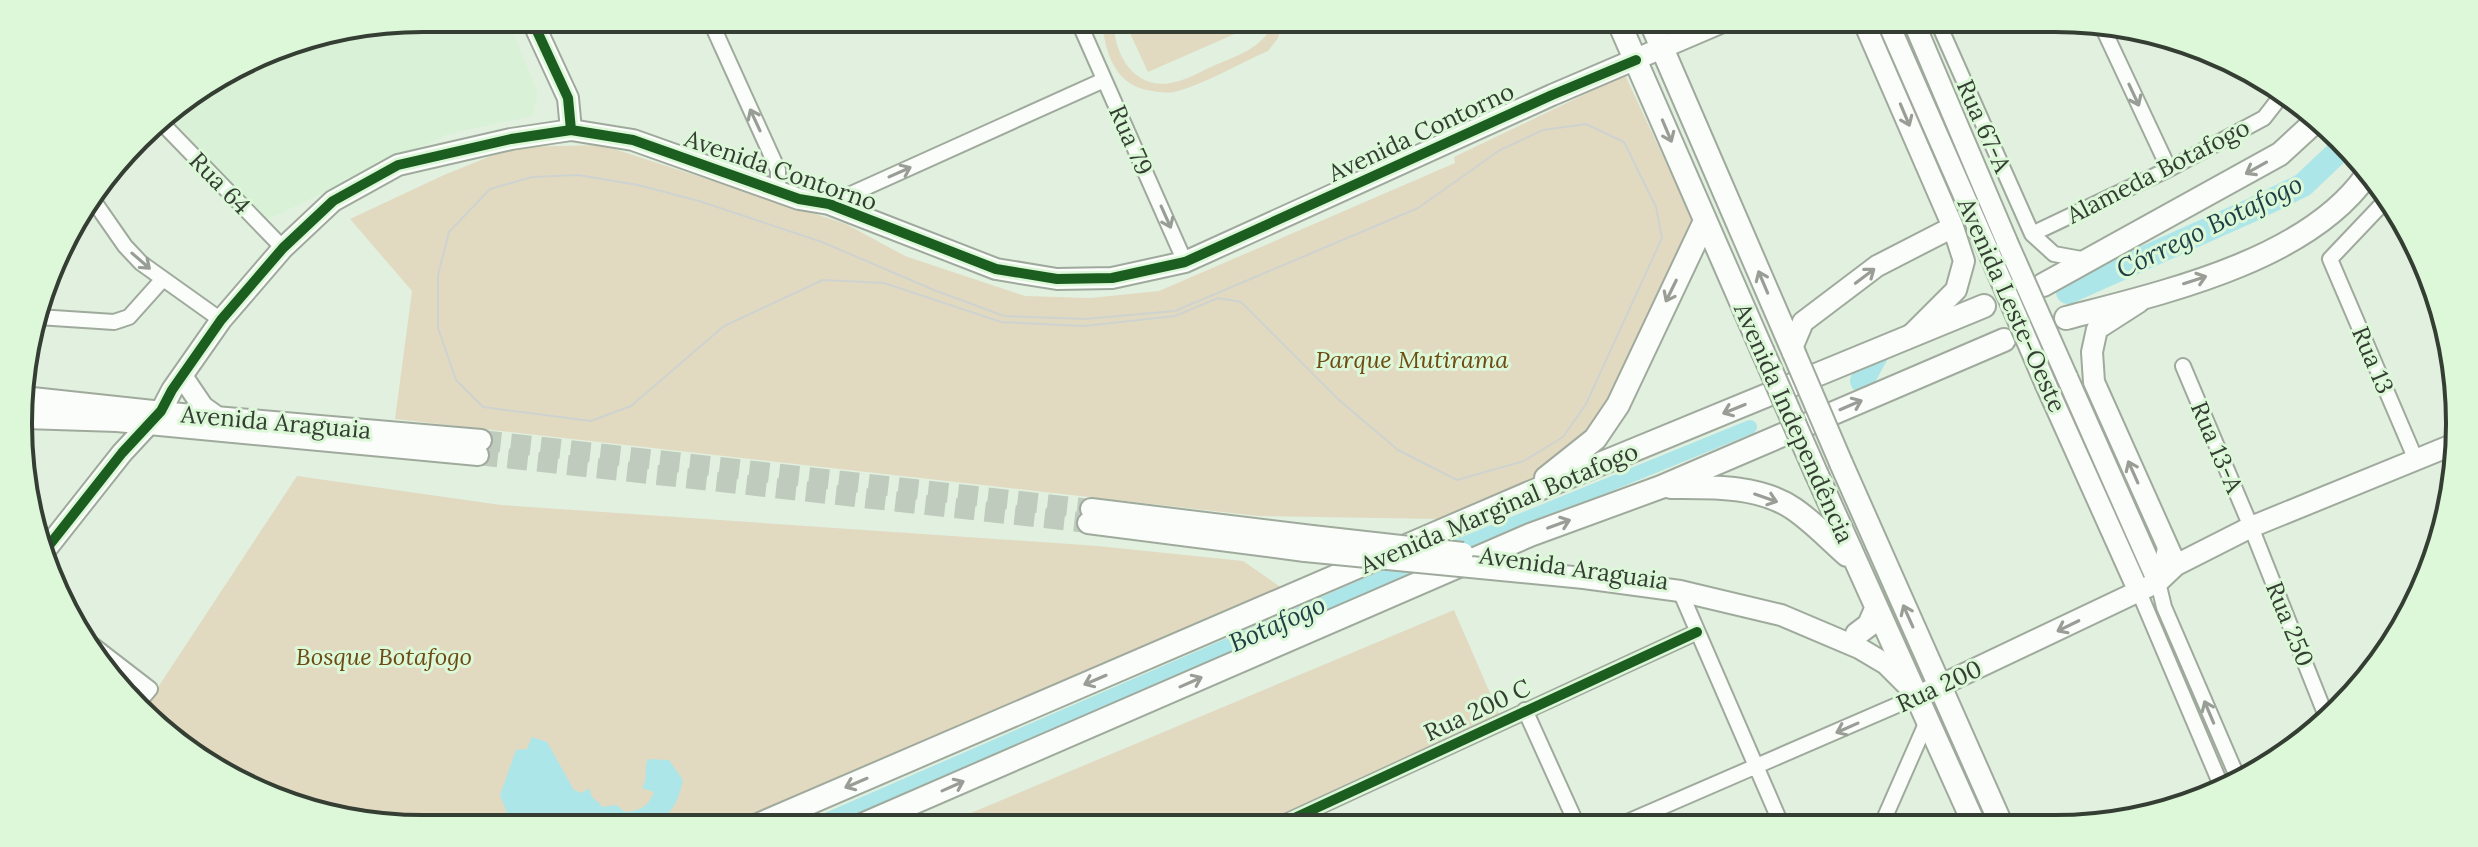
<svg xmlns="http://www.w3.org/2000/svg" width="2478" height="847" font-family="Lora,serif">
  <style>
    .built { fill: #d9f1d6 }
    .green { fill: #e1dac1 }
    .water { fill: #ade6e8 }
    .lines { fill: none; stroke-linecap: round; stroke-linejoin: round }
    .canal { stroke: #ade6e8; stroke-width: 14 }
    .river { stroke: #ade6e8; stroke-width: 24 }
    .secondary-tunnel { stroke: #bfccbd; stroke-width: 20; stroke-dasharray: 20 10; stroke-linecap: butt }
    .street-casing { stroke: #9faa9d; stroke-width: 18 }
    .secondary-casing { stroke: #9faa9d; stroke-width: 24 }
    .primary-casing { stroke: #9faa9d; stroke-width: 26 }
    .street { stroke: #fbfdfa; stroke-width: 14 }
    .secondary { stroke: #fbfdfa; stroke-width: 20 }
    .primary { stroke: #fbfdfa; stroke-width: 22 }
    .tram { stroke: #cfd3cf; stroke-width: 2 }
    .secondary-bridge-casing { stroke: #9faa9d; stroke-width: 24; stroke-linecap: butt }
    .primary-bridge-casing { stroke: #9faa9d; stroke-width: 26; stroke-linecap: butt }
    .secondary-bridge { stroke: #fbfdfa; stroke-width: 20 }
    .primary-bridge { stroke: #fbfdfa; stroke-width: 22 }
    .cycleway-casing { stroke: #ddf7d9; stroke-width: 15 }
    .cycleway { stroke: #1b5e20; stroke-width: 10 }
    .oneway { stroke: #989e96 }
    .labels { text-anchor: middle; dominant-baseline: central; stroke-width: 6; stroke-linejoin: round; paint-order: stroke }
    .street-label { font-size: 24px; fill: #343e33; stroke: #ddf7d9 }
    .park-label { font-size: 24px; font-style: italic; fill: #6e4b12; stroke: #ddf7d9 }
    .water-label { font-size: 26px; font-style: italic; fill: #1b3f44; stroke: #ddf7d9 }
    .rim { fill: none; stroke: #343e33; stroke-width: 4 }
  </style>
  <rect width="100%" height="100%" fill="#e2f0e0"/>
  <path class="built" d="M 424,18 L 507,18 L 538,93 L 532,116 L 448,134 L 266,220 L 166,112 L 269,49 Z"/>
  <path class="green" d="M 1102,18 L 1114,18 C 1112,52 1134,93 1175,82 C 1188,79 1202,71 1215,65 C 1239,55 1267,46 1275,18 L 1284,18 L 1278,38 L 1268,51 C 1240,63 1207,83 1178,91 C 1168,94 1157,92 1147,90 C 1113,83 1104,49 1102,18 Z
    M 1123,18 L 1271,18 L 1148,72 Z
    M 1625,75 L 1697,229 L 1595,439 L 1527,494 L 1439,519 L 1258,516 L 395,419 L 412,291 L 350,219 L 444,175 L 513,147 L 602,145 L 846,224 L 905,256 L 1025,296 L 1090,298 L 1159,291 L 1455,163 L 1454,157 Z
    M 297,476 L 501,505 L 1098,546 L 1243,561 L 1295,597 L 766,828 L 424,829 L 319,815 L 198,760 L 145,707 Z
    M 1454,610 L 1500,716 L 1256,827 L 935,828 Z"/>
  <path class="water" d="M 532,737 L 547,742 L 574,790 L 582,793 L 589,788 L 592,797 L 603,807 L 616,805 L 625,812 C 641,810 648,807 654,792 L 642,788 C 649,776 643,770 648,759 L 669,760 L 683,780 C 678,805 669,818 646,829 L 517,829 L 507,813 L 500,795 L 516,750 L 527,749 Z"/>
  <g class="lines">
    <path class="canal" d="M 1451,549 L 1750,427
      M 808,828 L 1417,563"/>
    <path class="river" d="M 2068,292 L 2254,209 L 2303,185 L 2342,148
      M 1862,381 L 1879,350"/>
    <path class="secondary-tunnel" d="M 481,440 L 1091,509
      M 478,455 L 1088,523"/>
    <defs>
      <path id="street" d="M 709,18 L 778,170 L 778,193
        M 1077,18 L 1185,262
        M 1936,18 L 2032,234 L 2054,254 L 2087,260
        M 2101,24 L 2169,169
        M 157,118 L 283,248
        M 2387,199 L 2330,259 L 2416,460
        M 93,200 L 125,246 L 141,263 L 221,320
        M 829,204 L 1104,80
        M 2032,234 L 2169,169 L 2264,118 L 2278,100 L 2278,90
        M 38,317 L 114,322 L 129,317 L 163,279
        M 2183,366 L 2251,527 L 2328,721
        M 2166,543 L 2158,582 L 2164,607 L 2240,783
        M 1680,591 L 1782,826
        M 2139,592 L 2223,790
        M 80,635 L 150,689 L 139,702
        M 1525,710 L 1578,827
        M 1618,826 L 1918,696
        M 1881,826 L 1928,719
        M 1275,827 L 1697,632"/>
      <path id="secondary" d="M 531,18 L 568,98 L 571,130
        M 1862,18 L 1953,227 L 1964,261 L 1956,290 L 1912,334
        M 1886,18 L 1990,255
        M 1912,18 L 2007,242
        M 2139,302 L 2097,329 L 2092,352 L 2094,382 L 2176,565
        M 1792,348 L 1803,322 L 1877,266 L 1953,227
        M 182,376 L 203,407 L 217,417
        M 2067,377 L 2158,582
        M 2046,385 L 2139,592
        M 23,397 L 181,414 L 481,440
        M 25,418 L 117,421 L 478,455
        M 1091,509 L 1312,536
        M 1088,523 L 1305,551
        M 43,553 L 122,453 L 161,411 L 172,390 L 221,320 L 283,248 L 333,201 L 398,165 L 511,139 L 571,130 L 633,140 L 799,199 L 829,204 L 996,269 L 1057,279 L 1112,278 L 1185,262 L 1552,95 L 1732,18
        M 1584,578 L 1680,591 L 1781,615 L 1859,648 L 1886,664 L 1918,696 L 2158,582 L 2176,565 L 2251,527 L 2452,445"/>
      <path id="primary" d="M 1617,18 L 1762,350
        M 1649,18 L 1794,353
        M 2043,285 L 2280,154 L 2317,120
        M 2066,318 C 2162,293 2306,261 2366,176
        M 1841,463 L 2002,826
        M 1817,475 L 1975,826
        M 1546,478 L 1595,439 L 1618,405 L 1705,221
        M 1671,487 C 1711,487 1759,485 1794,509 C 1813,522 1830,540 1847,555
        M 1857,634 L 1869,625 L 1876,609
        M 751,828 L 1527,494 L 1984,306
        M 855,828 L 1530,535 L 1661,487 L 2004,340"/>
    </defs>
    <use href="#street" class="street-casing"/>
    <use href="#secondary" class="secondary-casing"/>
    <use href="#primary" class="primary-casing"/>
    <use href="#street" class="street"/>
    <use href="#secondary" class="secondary"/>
    <use href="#primary" class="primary"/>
    <path class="tram" d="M 1586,124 L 1624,142 L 1656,207 L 1662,238 L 1586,404 L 1563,437 L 1524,461 L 1457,480 L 1398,450 L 1339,400 L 1241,302 L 1218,298 L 1175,316 L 1084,326 L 1001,322 L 884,283 L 823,280 L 724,326 L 631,406 L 591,421 L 483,407 L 456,380 L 438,328 L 438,275 L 449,232 L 490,189 L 532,177 L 578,175 L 638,185 L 699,201 L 822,242 L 934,290 L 1004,316 L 1085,319 L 1175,311 L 1418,208 L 1500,150 L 1543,130 Z"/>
    <defs>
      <path id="secondary-bridge" d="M 2007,242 L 2067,377
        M 1990,255 L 2046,385
        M 1312,536 L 1463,553
        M 1305,551 L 1584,578"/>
      <path id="primary-bridge" d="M 1762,350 L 1817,475
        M 1794,353 L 1841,463"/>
    </defs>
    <use href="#secondary-bridge" class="secondary-bridge-casing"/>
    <use href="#primary-bridge" class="primary-bridge-casing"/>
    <use href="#secondary-bridge" class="secondary-bridge"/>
    <use href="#primary-bridge" class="primary-bridge"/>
    <defs>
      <path id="cycleway" d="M 531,18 L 568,98 L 571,130
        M 43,553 L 122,453 L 161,411 L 172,390 L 221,320 L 283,248 L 333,201 L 398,165 L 511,139 L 571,130 L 633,140 L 799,199 L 829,204 L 996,269 L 1057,279 L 1112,278 L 1185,262 L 1552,95 L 1636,60
        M 1275,827 L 1697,632"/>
    </defs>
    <use href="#cycleway" class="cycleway-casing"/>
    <use href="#cycleway" class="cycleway"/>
  </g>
  <defs><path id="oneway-shaft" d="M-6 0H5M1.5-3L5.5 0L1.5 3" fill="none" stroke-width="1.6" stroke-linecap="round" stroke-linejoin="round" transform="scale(2)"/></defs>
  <g class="oneway">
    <use href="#oneway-shaft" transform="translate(2134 95) rotate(65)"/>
    <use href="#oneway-shaft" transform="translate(1905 115) rotate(67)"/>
    <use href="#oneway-shaft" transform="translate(755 120) rotate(-115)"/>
    <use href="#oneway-shaft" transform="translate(1667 131) rotate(67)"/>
    <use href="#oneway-shaft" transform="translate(2256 168) rotate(151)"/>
    <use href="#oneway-shaft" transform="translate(900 172) rotate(-24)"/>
    <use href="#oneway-shaft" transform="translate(1166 217) rotate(66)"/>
    <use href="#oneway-shaft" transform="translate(141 261) rotate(41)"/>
    <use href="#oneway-shaft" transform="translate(1865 276) rotate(-37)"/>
    <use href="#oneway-shaft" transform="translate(2195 280) rotate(-18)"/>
    <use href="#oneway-shaft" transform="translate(1763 282) rotate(-113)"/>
    <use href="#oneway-shaft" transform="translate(1671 291) rotate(116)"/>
    <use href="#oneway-shaft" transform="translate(1851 405) rotate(-23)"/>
    <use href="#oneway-shaft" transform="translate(1734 409) rotate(158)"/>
    <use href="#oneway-shaft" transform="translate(2133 472) rotate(-114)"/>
    <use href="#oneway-shaft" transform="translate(1766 498) rotate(19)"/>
    <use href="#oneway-shaft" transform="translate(1559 524) rotate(-20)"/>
    <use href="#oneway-shaft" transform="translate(1908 616) rotate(-114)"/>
    <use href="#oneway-shaft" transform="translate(2068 626) rotate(154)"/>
    <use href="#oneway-shaft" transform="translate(1095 680) rotate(157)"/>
    <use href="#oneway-shaft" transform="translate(1191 682) rotate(-24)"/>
    <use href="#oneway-shaft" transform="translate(2209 712) rotate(-113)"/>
    <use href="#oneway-shaft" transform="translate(1847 728) rotate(156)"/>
    <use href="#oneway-shaft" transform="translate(856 783) rotate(157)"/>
    <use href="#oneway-shaft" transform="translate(953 786) rotate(-24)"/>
  </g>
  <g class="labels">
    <g class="street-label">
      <text transform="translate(1984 126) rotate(66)">Rua 67-A</text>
      <text transform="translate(1421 132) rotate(-25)">Avenida Contorno</text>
      <text transform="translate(1131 140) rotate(66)">Rua 79</text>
      <text transform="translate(781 170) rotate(19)">Avenida Contorno</text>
      <text transform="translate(2158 171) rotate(-27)">Alameda Botafogo</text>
      <text transform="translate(220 183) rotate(46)">Rua 64</text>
      <text transform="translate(2012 305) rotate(66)">Avenida Leste-Oeste</text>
      <text transform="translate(2373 360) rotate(67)">Rua 13</text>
      <text transform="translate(276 422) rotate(5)">Avenida Araguaia</text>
      <text transform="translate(1794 423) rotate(66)">Avenida Independência</text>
      <text transform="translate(2217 447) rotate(67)">Rua 13-A</text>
      <text transform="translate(1499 508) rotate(-23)">Avenida Marginal Botafogo</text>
      <text transform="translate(1574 568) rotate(8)">Avenida Araguaia</text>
      <text transform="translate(2290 624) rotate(68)">Rua 250</text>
      <text transform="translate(1939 686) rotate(-25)">Rua 200</text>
      <text transform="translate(1477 710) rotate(-25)">Rua 200 C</text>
    </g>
    <g class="park-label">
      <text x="1412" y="359">Parque Mutirama</text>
      <text x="384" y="656">Bosque Botafogo</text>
    </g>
    <g class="water-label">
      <text transform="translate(2209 226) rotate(-26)">Córrego Botafogo</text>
      <text transform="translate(1277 623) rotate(-24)">Botafogo</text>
    </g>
  </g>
  <path d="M0 0H2478V847H0ZM423 32H2055A391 391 0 0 1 2446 423V424A391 391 0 0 1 2055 815H423A391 391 0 0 1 32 424V423A391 391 0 0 1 423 32Z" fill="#ddf7d9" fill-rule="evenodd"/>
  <path class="rim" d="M423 32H2055A391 391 0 0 1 2446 423V424A391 391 0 0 1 2055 815H423A391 391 0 0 1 32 424V423A391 391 0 0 1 423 32Z"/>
</svg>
